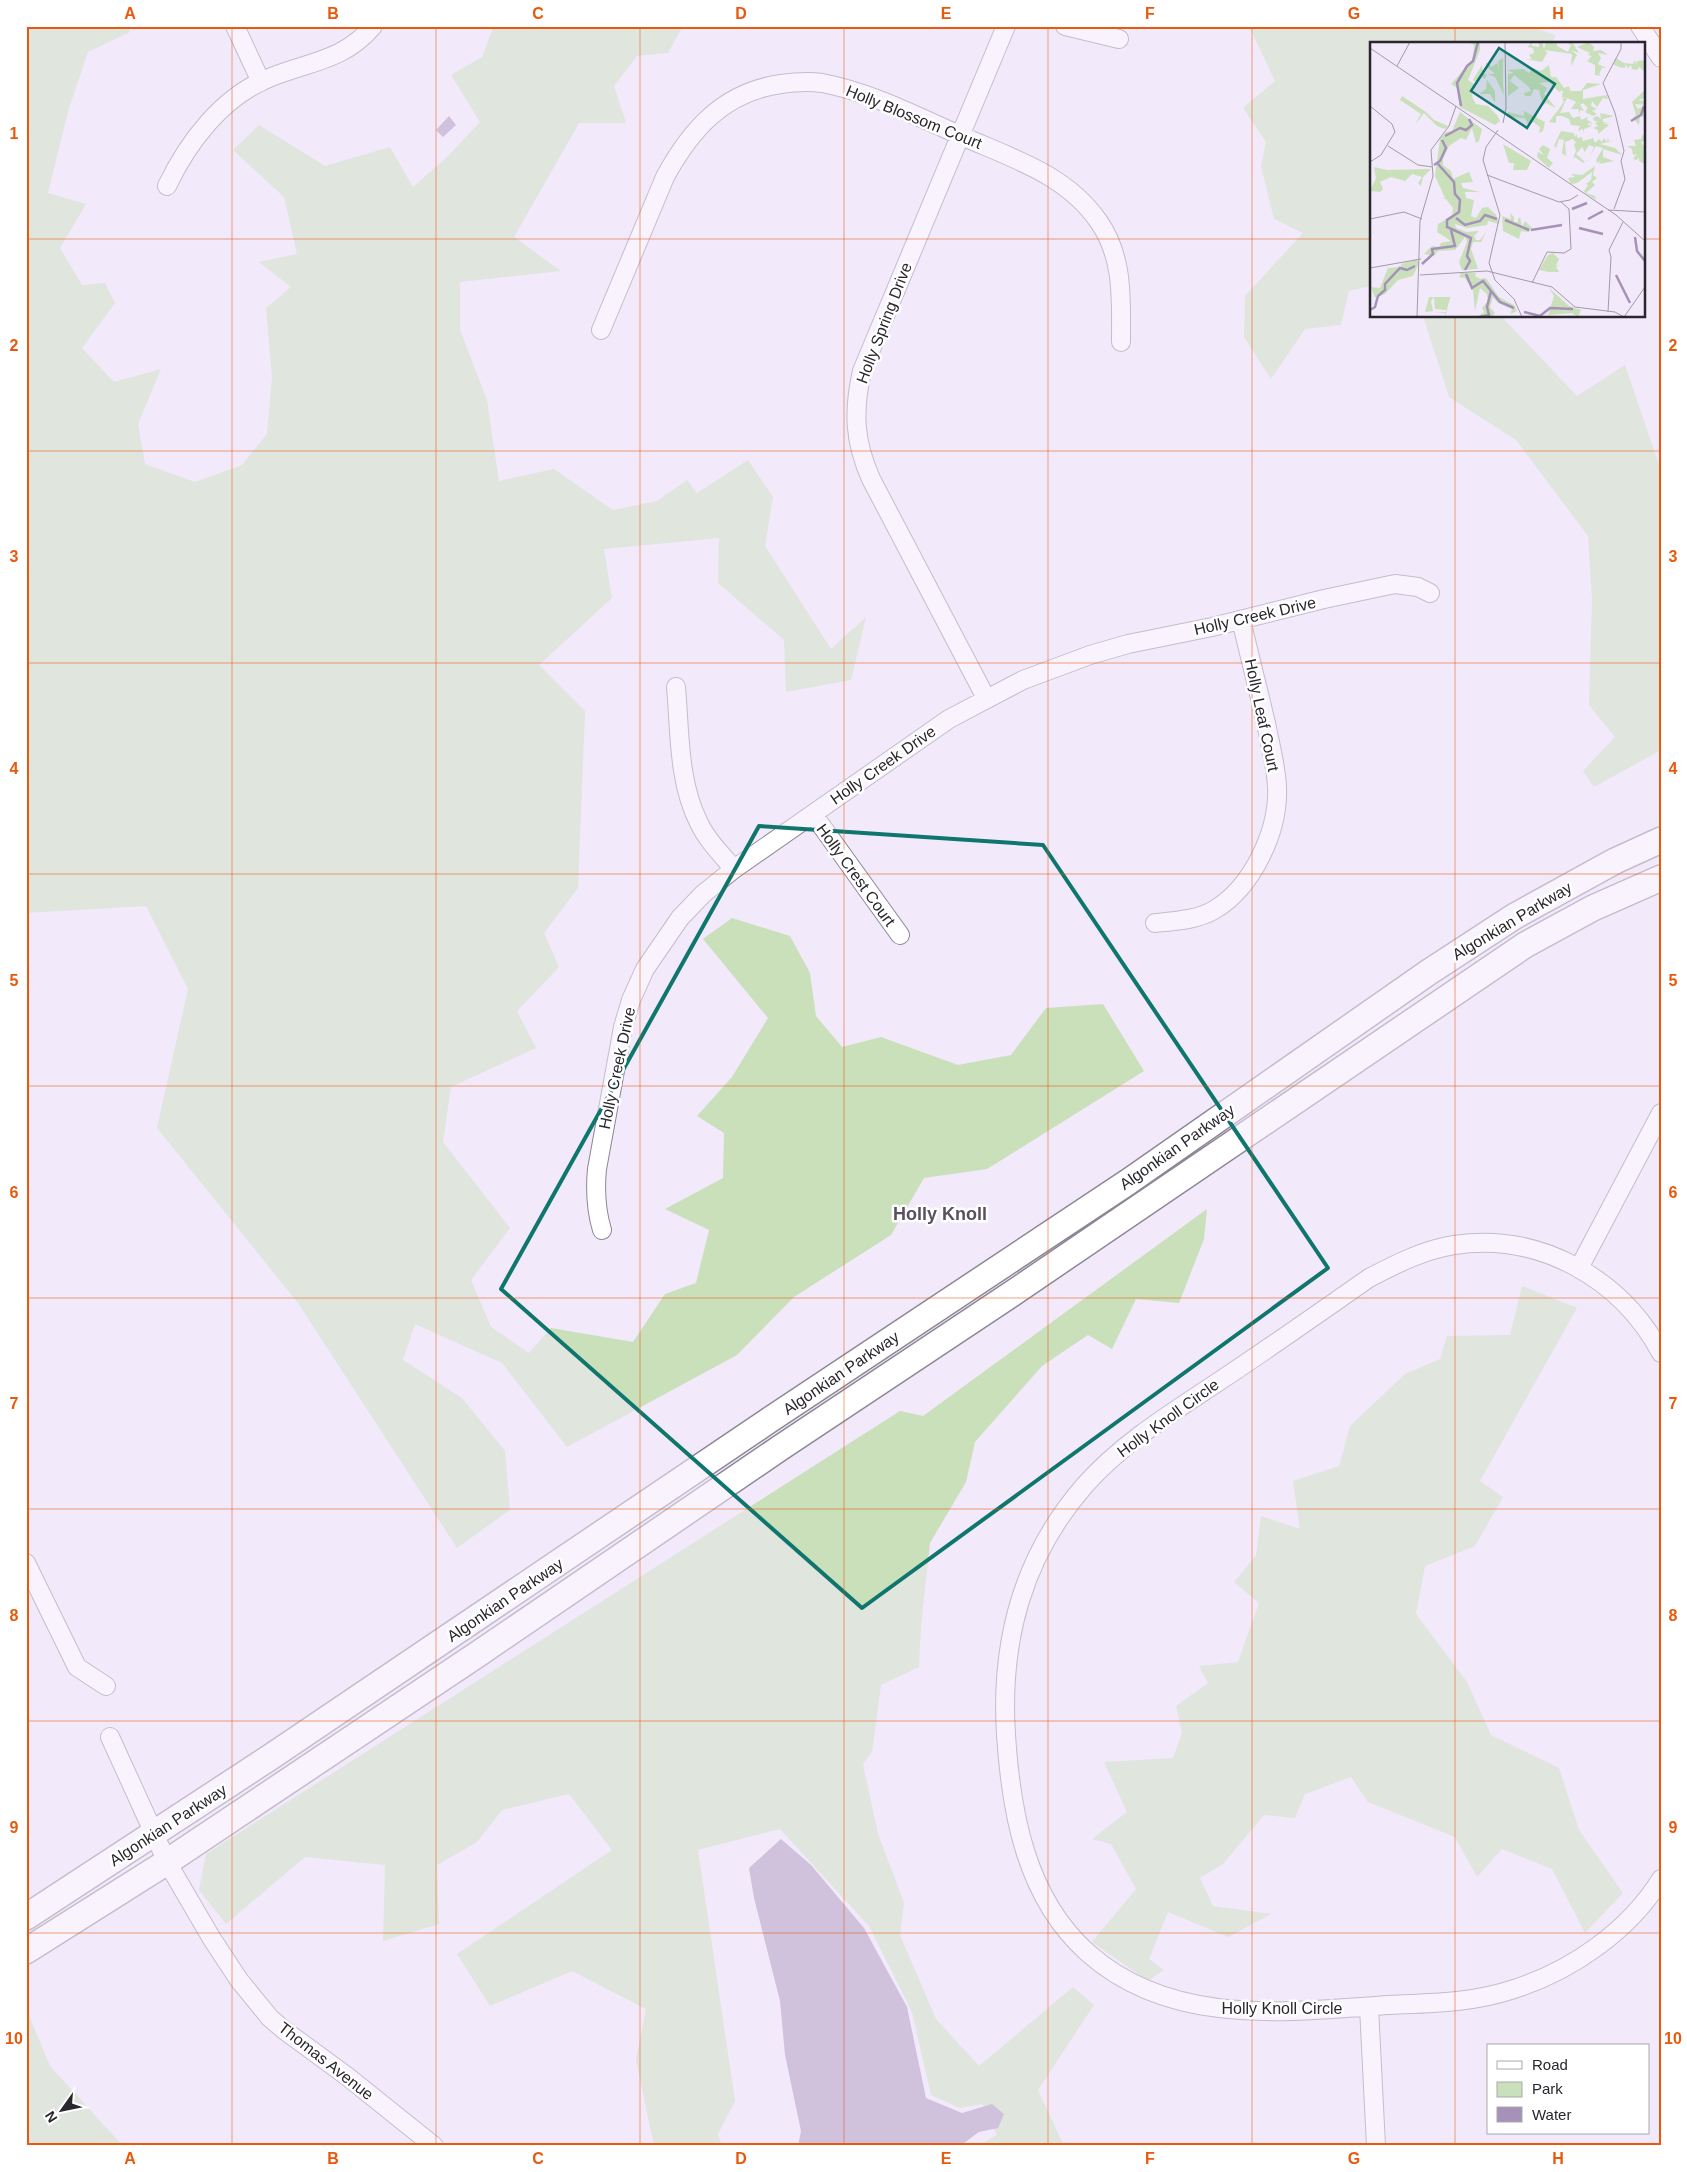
<svg xmlns="http://www.w3.org/2000/svg" width="1687" height="2172" font-family="Helvetica,sans-serif">
  <style>
    .green { fill: #c9e0bb }
    .water { fill: #a692b8 }
    .lines { fill: none; stroke-linecap: round; stroke-linejoin: round }
    .street-casing { stroke: #8e8696; stroke-width: 20 }
    .secondary-casing { stroke: #8e8696; stroke-width: 28 }
    .street { stroke: #fff; stroke-width: 18 }
    .secondary { stroke: #fff; stroke-width: 25 }
    .marked { fill: none; stroke: #0f766e; stroke-width: 4; stroke-linejoin: round }
    .grid { fill: none; stroke: #e8590c; stroke-width: 1; stroke-opacity: 0.55 }
    .labels { text-anchor: middle; dominant-baseline: central; stroke-width: 5; stroke-linejoin: round; paint-order: stroke }
    .street-label { font-size: 16px; fill: #2a262d; stroke: #fff }
    .neighbourhood-label { font-size: 18px; font-weight: bold; fill: #595160; stroke: #fff }
    .inset-river { fill: none; stroke: #a692b8; stroke-width: 2.5 }
    .inset-road { fill: none; stroke: #a29ba9; stroke-width: 1 }
    .view { fill: #0f766e; fill-opacity: 0.15; stroke: #0f766e; stroke-width: 2.5 }
    .inset-edge { fill: none; stroke: #2a262d; stroke-width: 2.5 }
    .neatline { fill: none; stroke: #e8590c; stroke-width: 2 }
    .grid-label { font-size: 16px; text-anchor: middle; font-weight: bold; fill: #e8590c }
  </style>
  <rect width="100%" height="100%" fill="#f2e9fb"/>
  <path class="green" d="M 26,26 L 128,26 L 130,32 L 88,52 L 69,108 L 48,193 L 86,204 L 60,248 L 82,285 L 105,283 L 115,303 L 82,348 L 114,382 L 161,369 L 138,424 L 145,464 L 195,482 L 242,465 L 267,434 L 272,377 L 266,308 L 291,287 L 259,262 L 297,254 L 284,197 L 233,150 L 259,125 L 325,166 L 390,147 L 413,187 L 446,158 L 480,122 L 451,75 L 482,57 L 494,26 L 683,26 L 668,53 L 637,56 L 614,86 L 626,123 L 579,123 L 514,237 L 561,271 L 460,282 L 460,330 L 487,400 L 499,481 L 554,469 L 613,510 L 657,501 L 687,480 L 697,493 L 748,460 L 773,497 L 765,546 L 831,649 L 866,617 L 851,680 L 786,692 L 784,640 L 718,583 L 719,538 L 604,549 L 612,598 L 539,665 L 585,711 L 578,888 L 544,933 L 559,967 L 517,1011 L 536,1048 L 451,1087 L 443,1142 L 510,1228 L 471,1280 L 491,1327 L 529,1353 L 551,1328 L 633,1342 L 665,1294 L 696,1283 L 709,1230 L 665,1209 L 723,1178 L 724,1133 L 697,1116 L 732,1077 L 768,1018 L 703,939 L 732,918 L 790,936 L 810,973 L 816,1016 L 842,1047 L 881,1037 L 958,1065 L 1011,1055 L 1046,1008 L 1103,1004 L 1144,1071 L 987,1169 L 924,1178 L 891,1235 L 794,1297 L 737,1355 L 567,1447 L 502,1363 L 415,1324 L 403,1360 L 462,1398 L 505,1451 L 510,1510 L 457,1548 L 298,1303 L 157,1128 L 188,989 L 146,906 L 26,913 Z
    M 1249,26 L 1529,26 L 1556,35 L 1551,44 L 1371,44 L 1371,286 L 1349,291 L 1341,325 L 1305,329 L 1271,379 L 1244,337 L 1245,296 L 1303,233 L 1274,219 L 1261,166 L 1266,142 L 1243,108 L 1275,81 Z
    M 1423,316 L 1501,316 L 1577,396 L 1625,365 L 1661,471 L 1661,750 L 1594,787 L 1583,771 L 1615,737 L 1589,705 L 1592,599 L 1588,536 L 1516,440 L 1449,397 Z
    M 1207,1209 L 1204,1239 L 1179,1303 L 1136,1299 L 1112,1349 L 1088,1335 L 1042,1366 L 975,1442 L 966,1482 L 930,1543 L 921,1625 L 919,1667 L 881,1685 L 872,1752 L 863,1764 L 878,1834 L 904,1903 L 900,1935 L 936,2019 L 979,2066 L 1073,1987 L 1094,2005 L 1038,2090 L 1064,2146 L 978,2146 L 997,2135 L 982,2104 L 960,2108 L 931,2095 L 912,2012 L 869,1926 L 780,1829 L 698,1850 L 735,2101 L 718,2134 L 722,2146 L 654,2146 L 636,2059 L 646,2009 L 572,1971 L 490,2006 L 457,1954 L 612,1850 L 569,1794 L 502,1810 L 477,1842 L 437,1865 L 439,1924 L 383,1941 L 385,1865 L 305,1857 L 226,1924 L 199,1890 L 206,1854 L 900,1411 L 923,1416 Z
    M 1522,1286 L 1577,1308 L 1480,1481 L 1503,1497 L 1475,1546 L 1425,1566 L 1416,1614 L 1467,1682 L 1491,1735 L 1559,1768 L 1579,1830 L 1623,1893 L 1585,1933 L 1552,1869 L 1502,1849 L 1477,1877 L 1455,1837 L 1368,1802 L 1351,1777 L 1305,1794 L 1295,1818 L 1264,1815 L 1223,1864 L 1200,1878 L 1213,1906 L 1271,1914 L 1228,1937 L 1168,1912 L 1149,1959 L 1164,1970 L 1148,1981 L 1092,1942 L 1136,1889 L 1111,1844 L 1092,1839 L 1127,1812 L 1104,1762 L 1173,1758 L 1182,1733 L 1176,1706 L 1208,1683 L 1199,1666 L 1238,1662 L 1259,1603 L 1234,1582 L 1256,1555 L 1261,1516 L 1300,1529 L 1293,1481 L 1339,1466 L 1350,1426 L 1405,1374 L 1440,1359 L 1447,1336 L 1510,1335 Z
    M 26,2008 L 50,2066 L 123,2146 L 26,2146 Z"/>
  <path class="water" d="M 449,116 L 456,125 L 443,137 L 436,130 Z
    M 781,1839 L 811,1865 L 864,1928 L 907,2007 L 926,2098 L 962,2113 L 992,2104 L 1004,2114 L 998,2128 L 979,2132 L 960,2146 L 798,2146 L 801,2131 L 785,2055 L 780,2001 L 754,1898 L 749,1868 Z"/>
  <g class="lines">
    <defs>
      <path id="street" d="M 235,26 L 261,82
        M 1065,26 L 1119,39
        M 1640,26 L 1661,58
        M 167,186 C 188,142 222,97 269,78 C 307,62 344,61 373,26
        M 601,330 L 665,177 C 691,129 724,92 781,84 C 795,82 809,81 822,83 C 871,92 918,117 964,137 C 1014,159 1067,175 1099,222 C 1124,258 1121,300 1121,342
        M 676,687 C 680,732 678,782 699,823 C 707,840 721,854 734,869
        M 986,698 L 871,479 C 854,441 853,411 862,371 L 1006,26
        M 813,814 L 900,935
        M 1155,923 C 1175,921 1197,920 1214,910 C 1253,887 1279,830 1277,787 C 1276,765 1270,744 1266,723 C 1258,689 1249,654 1241,620
        M 602,1230 C 596,1210 595,1190 597,1169 L 623,1027 L 631,1000 L 645,969 L 680,918 L 703,894 L 734,869 L 949,719 L 1023,680 L 1090,655 L 1128,644 L 1212,627 L 1324,599 L 1395,584 L 1418,587 L 1430,593
        M 1579,1268 L 1661,1113
        M 1661,1353 C 1621,1278 1539,1232 1454,1245 C 1423,1250 1396,1264 1369,1278 C 1322,1311 1275,1344 1227,1376 C 1178,1409 1125,1440 1085,1485 C 1022,1557 1000,1641 1006,1735 C 1011,1813 1026,1898 1088,1953 C 1171,2027 1286,2012 1388,2005 C 1431,2003 1473,2003 1514,1989 C 1571,1971 1629,1931 1661,1879
        M 26,1563 L 77,1667 L 106,1686
        M 110,1737 L 167,1862 L 212,1939 L 239,1980 L 270,2018 L 284,2030 L 348,2077 L 434,2146
        M 1369,2007 L 1376,2146"/>
      <path id="secondary" d="M 26,1917 L 272,1756 L 768,1421 L 1128,1182 L 1429,972 L 1515,916 L 1615,861 L 1661,840
        M 26,1951 L 167,1862 L 478,1654 L 780,1448 L 1010,1295 L 1525,945 L 1593,908 L 1661,878"/>
    </defs>
    <use href="#street" class="street-casing"/>
    <use href="#secondary" class="secondary-casing"/>
    <use href="#street" class="street"/>
    <use href="#secondary" class="secondary"/>
  </g>
  <path d="M0 0H1687V2172H0ZM 759,826 L 1043,845 L 1328,1268 L 862,1608 L 501,1289 Z" fill="#f2e9fb" fill-opacity=".55" fill-rule="evenodd"/>
  <path class="marked" d="M 759,826 L 1043,845 L 1328,1268 L 862,1608 L 501,1289 Z"/>
  <path class="grid" d="M 232,26 L 232,2146M 436,26 L 436,2146M 640,26 L 640,2146M 844,26 L 844,2146M 1048,26 L 1048,2146M 1252,26 L 1252,2146M 1455,26 L 1455,44M 26,239 L 1371,239M 1643,239 L 1661,239M 1455,316 L 1455,2146M 26,451 L 1661,451M 26,663 L 1661,663M 26,874 L 1661,874M 26,1086 L 1661,1086M 26,1298 L 1661,1298M 26,1509 L 1661,1509M 26,1721 L 1661,1721M 26,1933 L 1661,1933"/>
  <g class="labels">
    <g class="street-label">
      <text transform="translate(914 117) rotate(22)">Holly Blossom Court</text>
      <text transform="translate(884 323) rotate(-69)">Holly Spring Drive</text>
      <text transform="translate(1255 616) rotate(-13)">Holly Creek Drive</text>
      <text transform="translate(1262 715) rotate(78)">Holly Leaf Court</text>
      <text transform="translate(883 765) rotate(-35)">Holly Creek Drive</text>
      <text transform="translate(856 875) rotate(54)">Holly Crest Court</text>
      <text transform="translate(1512 921) rotate(-31)">Algonkian Parkway</text>
      <text transform="translate(617 1068) rotate(-78)">Holly Creek Drive</text>
      <text transform="translate(1177 1147) rotate(-35)">Algonkian Parkway</text>
      <text transform="translate(841 1373) rotate(-34)">Algonkian Parkway</text>
      <text transform="translate(1168 1418) rotate(-36)">Holly Knoll Circle</text>
      <text transform="translate(505 1600) rotate(-34)">Algonkian Parkway</text>
      <text transform="translate(168 1825) rotate(-33)">Algonkian Parkway</text>
      <text x="1282" y="2008">Holly Knoll Circle</text>
      <text transform="translate(326 2061) rotate(38)">Thomas Avenue</text>
    </g>
    <g class="neighbourhood-label">
      <text x="940" y="1214">Holly Knoll</text>
    </g>
  </g>
  <g transform="translate(1370 42)">
    <rect width="275" height="275" fill="#f2e9fb"/>
    <path d="M 98,0 L 110,0 L 110,8 L 98,38 L 104,42 L 101,47 L 103,57 L 106,62 L 118,64 L 127,73 L 130,79 L 125,83 L 90,65 L 87,46 L 81,42 L 103,17 L 104,3 ZM 156,0 L 162,0 L 162,4 L 169,5 L 169,0 L 172,0 L 174,7 L 176,0 L 187,0 L 187,4 L 198,10 L 201,3 L 196,0 L 202,0 L 209,11 L 201,8 L 207,13 L 201,24 L 202,12 L 175,8 L 177,11 L 172,20 L 156,17 L 162,17 L 159,13 L 164,11 L 163,6 L 157,5 L 161,2 ZM 219,0 L 224,5 L 223,9 L 231,8 L 238,13 L 228,11 L 231,16 L 228,22 L 236,26 L 232,26 L 229,32 L 231,34 L 225,33 L 225,23 L 217,19 L 222,14 L 218,13 L 220,11 L 207,5 ZM 133,16 L 133,42 L 134,53 L 125,35 L 117,32 L 115,37 L 111,34 L 106,40 L 103,38 L 112,23 L 113,32 L 125,32 L 116,24 L 116,20 L 122,25 L 127,21 L 129,27 L 128,19 ZM 246,16 L 254,21 L 263,22 L 265,18 L 266,23 L 267,19 L 275,18 L 275,30 L 269,25 L 267,28 L 262,27 L 261,23 L 258,26 L 255,22 L 255,26 L 249,25 L 243,22 ZM 179,23 L 181,35 L 186,35 L 194,46 L 199,44 L 200,49 L 211,49 L 217,41 L 231,42 L 213,48 L 213,57 L 237,53 L 238,57 L 233,56 L 227,65 L 222,59 L 221,64 L 227,67 L 222,69 L 227,72 L 223,74 L 215,70 L 218,66 L 213,61 L 210,63 L 214,69 L 210,68 L 210,72 L 208,67 L 201,67 L 206,60 L 197,56 L 190,71 L 199,70 L 203,76 L 210,74 L 211,78 L 218,75 L 217,78 L 221,80 L 222,83 L 219,80 L 218,83 L 222,84 L 214,87 L 213,91 L 213,87 L 208,89 L 210,84 L 201,83 L 199,77 L 192,74 L 186,74 L 186,81 L 179,80 L 194,60 L 192,56 L 196,55 L 192,55 L 193,48 L 189,50 L 179,40 L 169,41 L 177,46 L 174,52 L 186,66 L 176,61 L 173,63 L 169,48 L 164,47 L 161,54 L 155,54 L 154,51 L 161,49 L 159,45 L 144,33 L 140,39 L 149,46 L 138,54 L 138,32 L 144,31 L 137,28 L 153,27 L 159,31 L 162,26 L 171,29 ZM 117,38 L 125,49 L 125,61 L 120,52 L 109,52 L 116,47 ZM 275,48 L 275,56 L 268,58 L 275,59 L 275,63 L 265,62 L 268,67 L 275,63 L 275,75 L 270,74 L 269,83 L 263,76 L 266,73 L 262,60 ZM 32,54 L 56,70 L 64,78 L 78,84 L 75,87 L 67,84 L 54,71 L 45,83 L 51,72 L 30,58 ZM 154,69 L 165,75 L 166,71 L 167,76 L 175,80 L 173,89 L 169,91 L 170,85 L 163,80 L 158,82 L 155,76 L 137,75 L 138,70 L 154,74 ZM 90,70 L 112,87 L 109,99 L 106,101 L 102,86 L 96,98 L 91,96 L 79,104 L 73,117 L 73,123 L 81,129 L 83,137 L 103,128 L 99,130 L 103,140 L 91,141 L 93,146 L 110,150 L 95,150 L 96,156 L 104,158 L 101,174 L 106,176 L 112,166 L 118,165 L 126,173 L 129,182 L 118,179 L 117,183 L 97,186 L 85,182 L 86,186 L 97,190 L 109,189 L 104,194 L 106,198 L 110,198 L 116,190 L 111,200 L 103,200 L 101,207 L 108,227 L 92,228 L 89,220 L 97,200 L 95,195 L 85,208 L 68,209 L 64,214 L 54,212 L 62,204 L 69,205 L 71,201 L 81,199 L 67,190 L 68,182 L 82,174 L 83,166 L 76,157 L 72,157 L 75,156 L 65,134 L 70,97 L 76,90 L 82,89 ZM 230,71 L 244,74 L 233,77 L 233,80 L 241,80 L 233,81 L 239,83 L 228,92 L 228,88 L 223,86 L 228,84 L 225,81 L 228,79 L 224,79 L 223,76 L 227,74 L 231,77 ZM 191,89 L 204,91 L 205,95 L 207,92 L 207,96 L 212,95 L 213,99 L 223,96 L 225,101 L 229,97 L 232,100 L 234,96 L 237,100 L 238,95 L 239,100 L 245,98 L 230,102 L 245,106 L 252,113 L 233,107 L 233,115 L 244,119 L 229,122 L 231,119 L 227,121 L 226,118 L 233,106 L 226,104 L 220,114 L 224,105 L 219,103 L 215,110 L 212,105 L 206,112 L 215,120 L 218,118 L 219,118 L 213,121 L 205,115 L 203,117 L 206,109 L 204,102 L 206,101 L 203,97 L 195,100 L 196,114 L 192,111 L 194,98 L 189,97 L 186,106 L 184,104 ZM 273,92 L 275,99 L 271,100 L 275,106 L 275,122 L 269,119 L 269,115 L 267,118 L 263,117 L 267,112 L 263,113 L 262,107 L 257,104 L 266,104 L 264,98 L 271,97 ZM 133,102 L 161,119 L 157,128 L 143,128 L 144,121 L 139,121 ZM 173,103 L 180,107 L 177,116 L 183,121 L 179,126 L 167,115 L 168,110 L 174,113 L 169,107 ZM 225,124 L 223,133 L 227,136 L 222,140 L 225,143 L 216,151 L 225,154 L 226,158 L 215,151 L 214,149 L 218,143 L 216,142 L 221,138 L 222,130 L 207,141 L 201,142 L 198,136 L 205,135 L 201,132 L 212,133 ZM 4,125 L 17,128 L 61,127 L 53,135 L 51,144 L 48,141 L 52,135 L 42,132 L 35,139 L 21,135 L 10,140 L 13,147 L 10,150 L 0,149 L 6,136 ZM 140,171 L 144,175 L 144,180 L 148,180 L 148,177 L 150,175 L 152,185 L 155,179 L 162,186 L 159,190 L 151,189 L 149,197 L 133,189 L 132,174 L 141,177 ZM 183,211 L 189,217 L 186,224 L 190,223 L 186,225 L 189,230 L 179,230 L 179,236 L 179,230 L 169,228 L 178,213 ZM 46,217 L 49,221 L 43,234 L 28,238 L 15,252 L 5,256 L 1,245 L 10,246 L 18,226 L 31,225 L 31,222 ZM 91,231 L 106,231 L 105,234 L 110,237 L 116,236 L 129,255 L 144,263 L 147,269 L 140,272 L 142,267 L 128,261 L 123,255 L 120,265 L 125,271 L 122,275 L 107,275 L 114,270 L 112,266 L 118,259 L 117,252 L 110,246 L 105,269 L 103,249 L 95,236 L 89,235 ZM 179,246 L 199,264 L 211,268 L 208,275 L 202,271 L 178,273 L 184,254 ZM 81,252 L 75,275 L 75,271 L 66,270 L 76,270 L 76,268 L 65,267 L 64,255 L 61,259 L 63,269 L 55,270 L 59,255 L 80,255 Z" fill="#c9e0bb"/>
    <path class="inset-river" d="M 91,64 L 87,41 L 97,24 L 103,19 L 108,0M 261,79 L 271,73 L 274,64M 75,94 L 90,86 L 96,88 L 102,83 L 99,77M 68,122 L 84,140 L 85,152 L 90,158 L 89,170 L 77,178 L 77,185 L 101,196 L 97,214 L 100,219 L 95,228M 64,123 L 70,119 L 76,106 L 72,98M 202,167 L 217,161M 86,176 L 95,183 L 110,179 L 115,173 L 127,177M 218,177 L 233,169M 135,178 L 159,188M 209,186 L 233,192M 161,188 L 192,183M 265,195 L 267,209 L 275,219M 52,222 L 63,212 L 62,207 L 85,204 L 81,188M 96,232 L 102,246 L 113,239 L 130,260 L 144,266M 246,233 L 260,261M 0,268 L 5,265 L 8,254 L 15,248 L 15,242 L 30,226 L 37,228 L 45,224M 154,270 L 170,274 L 180,266 L 203,267M 110,275 L 119,273 L 117,265 L 121,249"/>
    <path class="inset-road" d="M 0,6 L 246,173 L 275,199M 27,24 L 40,0M 0,64 L 22,82 L 25,90 L 11,113 L 0,120M 133,81 L 136,66 L 135,0M 128,88 L 116,105 L 113,118 L 130,173 L 119,221 L 125,238 L 144,257 L 152,275M 18,104 L 48,123 L 63,125M 117,133 L 189,160 L 200,158 L 208,153M 244,167 L 255,137 L 251,119 L 254,109 L 245,71 L 233,41 L 251,7 L 251,0M 238,168 L 275,170M 0,177 L 34,170 L 52,177M 0,226 L 51,217M 50,233 L 117,229 L 182,245 L 205,265 L 245,270 L 254,275 L 275,245M 162,241 L 177,210 L 194,211 L 201,207 L 199,167 L 191,160M 238,270 L 241,215 L 239,208 L 253,180M 47,275 L 50,179 L 63,134 L 61,108 L 79,84 L 86,64"/>
    <path class="view" d="M 129,6 L 185,42 L 157,86 L 101,49 Z"/>
    <rect width="275" height="275" class="inset-edge"/>
  </g>
  <rect width="1687" height="2172" fill="none" stroke="#ffffff" stroke-width="55"/>
  <rect x="1487" y="2044" width="162" height="90" fill="#ffffff" stroke="#aaa8ab"/>
  <rect x="1497" y="2061" width="25" height="8" fill="#ffffff" stroke="#aaa8ab"/>
  <text x="1532" y="2070" font-size="15" fill="#2a262d">Road</text>
  <rect x="1497" y="2082" width="25" height="15" fill="#c9e0bb" stroke="#aaa8ab"/>
  <text x="1532" y="2094" font-size="15" fill="#2a262d">Park</text>
  <rect x="1497" y="2107" width="25" height="15" fill="#a692b8" stroke="#aaa8ab"/>
  <text x="1532" y="2120" font-size="15" fill="#2a262d">Water</text>
  <g transform="translate(62 2110) rotate(237)" stroke="#ffffff" stroke-width="4" paint-order="stroke">
  <path d="M0-4L9 19L0 12L-9 19Z" fill="#2a262d"/>
  <text y="-8" font-size="14" font-weight="bold" text-anchor="middle" fill="#2a262d">N</text>
  </g>
  <rect x="28" y="28" width="1632" height="2116" class="neatline"/>
  <g class="grid-label">
    <text x="130" y="19">A</text>
    <text x="333" y="19">B</text>
    <text x="538" y="19">C</text>
    <text x="741" y="19">D</text>
    <text x="946" y="19">E</text>
    <text x="1150" y="19">F</text>
    <text x="1354" y="19">G</text>
    <text x="1558" y="19">H</text>
    <text x="14" y="139">1</text>
    <text x="1673" y="139">1</text>
    <text x="14" y="351">2</text>
    <text x="1673" y="351">2</text>
    <text x="14" y="562">3</text>
    <text x="1673" y="562">3</text>
    <text x="14" y="774">4</text>
    <text x="1673" y="774">4</text>
    <text x="14" y="986">5</text>
    <text x="1673" y="986">5</text>
    <text x="14" y="1198">6</text>
    <text x="1673" y="1198">6</text>
    <text x="14" y="1409">7</text>
    <text x="1673" y="1409">7</text>
    <text x="14" y="1621">8</text>
    <text x="1673" y="1621">8</text>
    <text x="14" y="1833">9</text>
    <text x="1673" y="1833">9</text>
    <text x="14" y="2044">10</text>
    <text x="1673" y="2044">10</text>
    <text x="130" y="2164">A</text>
    <text x="333" y="2164">B</text>
    <text x="538" y="2164">C</text>
    <text x="741" y="2164">D</text>
    <text x="946" y="2164">E</text>
    <text x="1150" y="2164">F</text>
    <text x="1354" y="2164">G</text>
    <text x="1558" y="2164">H</text>
  </g>
</svg>
